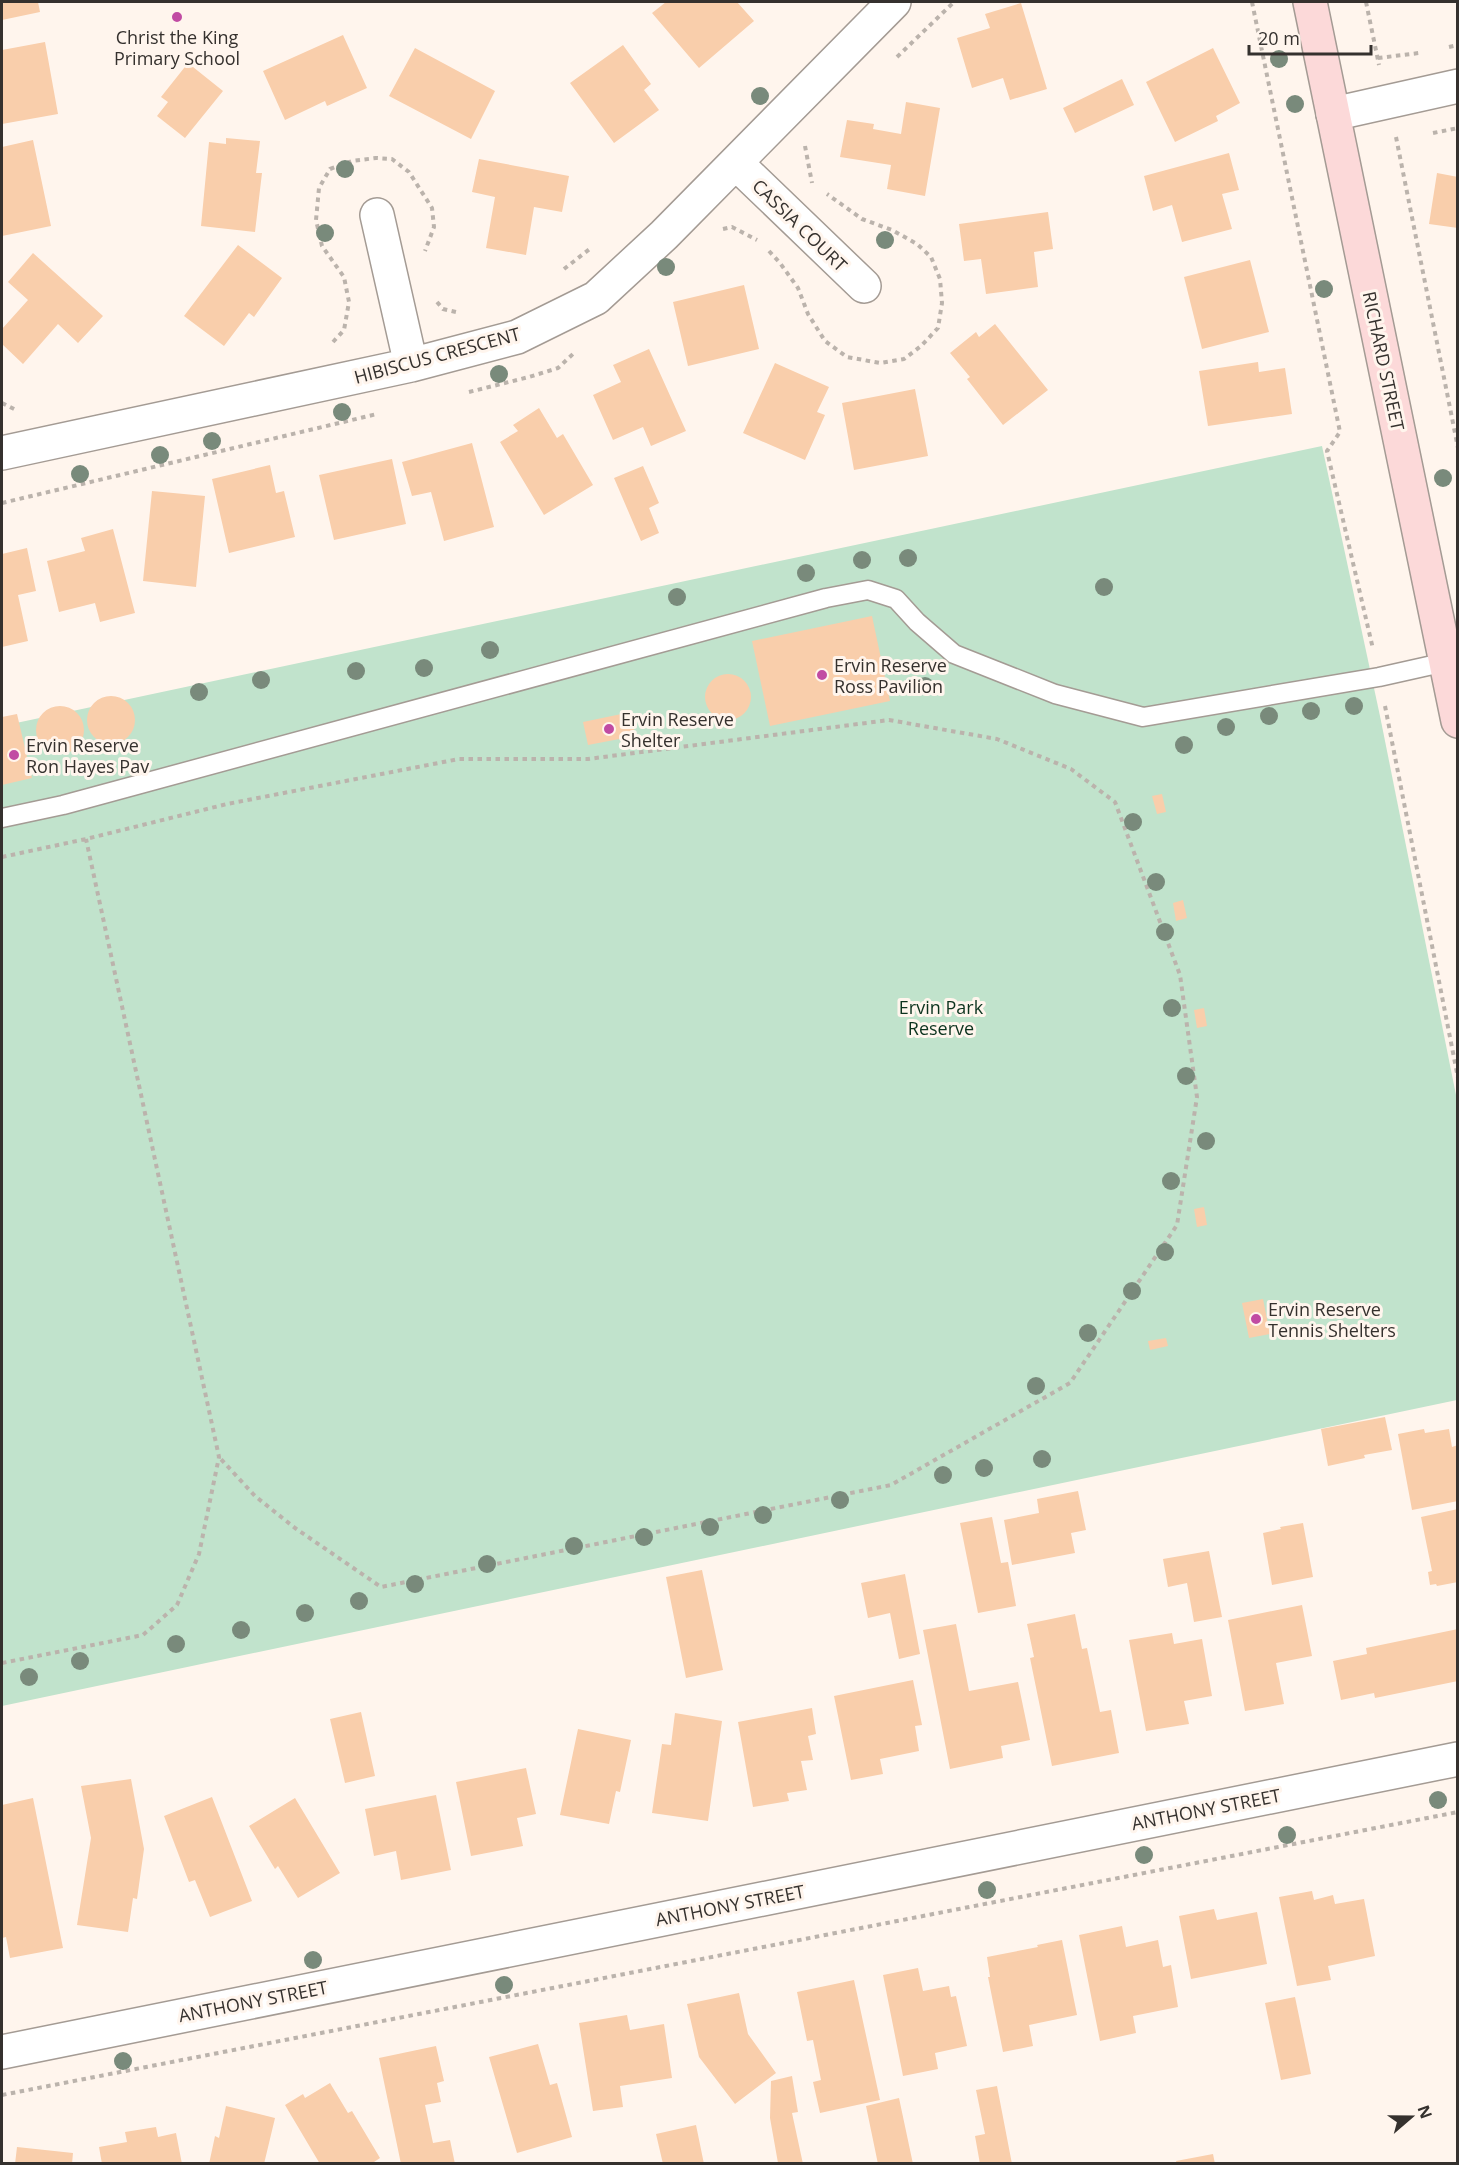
<svg xmlns="http://www.w3.org/2000/svg" width="1459" height="2165" font-family="'Open Sans',sans-serif">
  <style>
    .green { fill: #c1e3cc }
    .building { fill: #f9ceab }
    .lines { fill: none; stroke-linecap: round; stroke-linejoin: round }
    .lane-casing { stroke: #a49b94; stroke-width: 21 }
    .street-casing { stroke: #a49b94; stroke-width: 36 }
    .secondary-casing { stroke: #a49b94; stroke-width: 36 }
    .path { stroke: #bbb3ac; stroke-width: 4; stroke-dasharray: 4.5 4.5; stroke-linecap: butt }
    .lane { stroke: #fff; stroke-width: 18 }
    .street { stroke: #fff; stroke-width: 33 }
    .secondary { stroke: #fcd9d9; stroke-width: 33 }
    .tree { fill: #798a7b }
    .poi-dot { fill: #c14ba3; stroke: #fff5ed; stroke-width: 2 }
    .labels { text-anchor: middle; dominant-baseline: central; stroke-width: 6; stroke-linejoin: round; paint-order: stroke }
    .poi-label { font-size: 18px; fill: #35312e; stroke: #fff5ed; text-anchor: start }
    .street-label { font-size: 18px; fill: #35312e; stroke: #fff5ed }
    .park-label { font-size: 18px; fill: #0c331e; stroke: #fff5ed }
  </style>
  <rect width="100%" height="100%" fill="#fff5ed"/>
  <path class="green" d="M 1322,446 L 1380,716 L 1457,1100 L 1457,1400 L 2,1706 L 2,726 Z"/>
  <path class="building" d="M 2,2 L 38,2 L 40,12 L 2,20 Z
    M 666,2 L 737,2 L 754,21 L 699,68 L 652,13 Z
    M 1021,3 L 1047,89 L 1010,100 L 1003,78 L 972,88 L 957,38 L 990,28 L 985,14 Z
    M 343,35 L 367,88 L 327,106 L 325,101 L 285,120 L 263,71 Z
    M 45,42 L 58,114 L 2,124 L 2,50 Z
    M 623,45 L 651,84 L 644,90 L 659,110 L 614,143 L 570,83 Z
    M 415,48 L 495,91 L 471,139 L 389,96 Z
    M 1213,48 L 1240,103 L 1216,116 L 1218,121 L 1175,142 L 1146,82 Z
    M 188,63 L 223,91 L 185,138 L 157,116 L 168,102 L 161,97 Z
    M 1122,79 L 1134,105 L 1075,133 L 1063,108 Z
    M 906,102 L 940,108 L 925,196 L 887,189 L 891,165 L 840,157 L 847,120 L 874,124 L 873,129 L 901,134 Z
    M 226,138 L 260,141 L 256,173 L 262,173 L 255,232 L 201,226 L 209,142 L 226,144 Z
    M 33,140 L 51,226 L 2,236 L 2,147 Z
    M 1229,153 L 1239,190 L 1222,194 L 1232,229 L 1182,242 L 1172,205 L 1153,211 L 1144,176 Z
    M 479,159 L 569,176 L 562,212 L 534,207 L 526,255 L 486,248 L 495,197 L 472,192 Z
    M 1437,173 L 1458,177 L 1458,228 L 1429,224 Z
    M 1048,212 L 1053,249 L 1034,252 L 1038,287 L 986,294 L 981,259 L 964,261 L 959,224 Z
    M 238,245 L 282,278 L 254,317 L 249,313 L 224,346 L 184,316 Z
    M 33,253 L 103,316 L 78,343 L 58,324 L 23,364 L 2,344 L 2,329 L 28,300 L 8,282 Z
    M 1250,260 L 1269,332 L 1202,349 L 1184,277 Z
    M 744,285 L 759,349 L 688,366 L 673,302 Z
    M 995,324 L 1048,390 L 1003,425 L 967,379 L 970,377 L 950,353 L 976,332 L 979,337 Z
    M 649,349 L 686,431 L 651,446 L 643,427 L 613,440 L 593,395 L 621,382 L 613,365 Z
    M 1258,362 L 1259,372 L 1285,368 L 1292,414 L 1208,426 L 1199,371 Z
    M 775,363 L 829,387 L 817,412 L 825,415 L 805,460 L 743,433 Z
    M 915,389 L 928,456 L 854,470 L 842,403 Z
    M 539,408 L 557,438 L 563,434 L 593,485 L 544,515 L 500,442 L 518,431 L 513,425 Z
    M 472,443 L 494,527 L 444,541 L 431,492 L 412,496 L 402,462 Z
    M 392,459 L 406,524 L 334,540 L 319,475 Z
    M 270,465 L 276,493 L 284,491 L 295,537 L 229,553 L 212,479 Z
    M 643,466 L 659,503 L 649,508 L 659,533 L 641,541 L 614,478 Z
    M 152,491 L 205,496 L 196,587 L 143,581 Z
    M 113,529 L 135,613 L 100,622 L 95,603 L 59,612 L 47,561 L 85,551 L 81,538 Z
    M 27,548 L 36,591 L 18,595 L 28,641 L 2,647 L 2,554 Z
    M 872,616 L 890,701 L 770,726 L 752,641 Z
    M705 697a23 23 0 1 1 46 0a23 23 0 1 1-46 0Z
    M87 720a24 24 0 1 1 48 0a24 24 0 1 1-48 0Z
    M36 730a24 24 0 1 1 48 0a24 24 0 1 1-48 0Z
    M 631,712 L 635,736 L 588,745 L 583,722 Z
    M 17,714 L 32,778 L 2,785 L 2,717 Z
    M 1162,794 L 1166,812 L 1157,814 L 1152,796 Z
    M 1183,900 L 1187,918 L 1176,921 L 1173,903 Z
    M 1204,1008 L 1207,1026 L 1197,1028 L 1194,1010 Z
    M 1204,1207 L 1207,1225 L 1197,1227 L 1194,1209 Z
    M 1263,1299 L 1270,1334 L 1249,1338 L 1242,1303 Z
    M 1166,1338 L 1168,1346 L 1150,1350 L 1148,1341 Z
    M 1385,1417 L 1392,1450 L 1364,1455 L 1365,1458 L 1328,1466 L 1321,1429 Z
    M 1424,1429 L 1425,1433 L 1449,1429 L 1452,1447 L 1458,1445 L 1458,1501 L 1412,1510 L 1398,1434 Z
    M 1078,1491 L 1086,1530 L 1071,1533 L 1075,1553 L 1012,1565 L 1004,1520 L 1039,1513 L 1037,1499 Z
    M 1458,1509 L 1458,1582 L 1437,1586 L 1436,1584 L 1430,1585 L 1428,1572 L 1432,1571 L 1421,1517 Z
    M 992,1517 L 1001,1563 L 1008,1562 L 1016,1606 L 978,1613 L 960,1523 Z
    M 1303,1523 L 1313,1577 L 1272,1585 L 1263,1533 L 1281,1529 L 1280,1527 Z
    M 1209,1551 L 1222,1617 L 1194,1622 L 1187,1583 L 1168,1587 L 1163,1559 Z
    M 702,1570 L 723,1670 L 686,1678 L 666,1577 Z
    M 905,1574 L 920,1654 L 899,1659 L 890,1613 L 868,1618 L 861,1583 Z
    M 1302,1605 L 1312,1656 L 1276,1663 L 1284,1704 L 1245,1711 L 1228,1620 Z
    M 1075,1614 L 1082,1649 L 1087,1648 L 1100,1712 L 1111,1710 L 1119,1753 L 1052,1766 L 1030,1658 L 1034,1657 L 1027,1624 Z
    M 956,1624 L 969,1691 L 1018,1682 L 1030,1740 L 1001,1746 L 1003,1758 L 950,1769 L 923,1630 Z
    M 1458,1629 L 1458,1681 L 1375,1698 L 1374,1693 L 1341,1700 L 1333,1661 L 1367,1654 L 1366,1648 Z
    M 1172,1633 L 1174,1644 L 1202,1639 L 1212,1696 L 1184,1701 L 1189,1724 L 1146,1731 L 1129,1640 Z
    M 913,1680 L 922,1725 L 915,1726 L 919,1751 L 880,1759 L 883,1774 L 851,1780 L 834,1696 Z
    M 812,1708 L 816,1734 L 808,1736 L 813,1760 L 801,1761 L 807,1790 L 787,1793 L 789,1801 L 753,1807 L 738,1722 Z
    M 361,1712 L 375,1776 L 345,1783 L 330,1719 Z
    M 675,1713 L 722,1721 L 708,1821 L 652,1813 L 662,1744 L 671,1745 Z
    M 578,1729 L 631,1740 L 620,1792 L 616,1791 L 609,1824 L 560,1815 Z
    M 526,1768 L 536,1814 L 517,1818 L 523,1846 L 471,1856 L 456,1782 Z
    M 131,1779 L 144,1849 L 137,1899 L 133,1898 L 128,1932 L 77,1925 L 91,1838 L 81,1786 Z
    M 436,1795 L 451,1870 L 401,1880 L 396,1851 L 374,1856 L 365,1809 Z
    M 212,1797 L 252,1901 L 210,1917 L 195,1880 L 189,1882 L 164,1816 Z
    M 33,1798 L 63,1948 L 10,1958 L 6,1937 L 2,1938 L 2,1805 Z
    M 295,1798 L 340,1873 L 298,1898 L 278,1866 L 275,1869 L 249,1826 Z
    M 1312,1891 L 1314,1900 L 1333,1895 L 1335,1904 L 1364,1899 L 1375,1956 L 1328,1966 L 1331,1980 L 1297,1986 L 1279,1897 Z
    M 1214,1909 L 1217,1920 L 1257,1912 L 1267,1964 L 1191,1979 L 1179,1916 Z
    M 1122,1926 L 1126,1947 L 1158,1940 L 1163,1967 L 1171,1965 L 1178,2007 L 1133,2016 L 1136,2033 L 1100,2041 L 1079,1935 Z
    M 1062,1940 L 1077,2015 L 1029,2025 L 1033,2046 L 1003,2052 L 988,1977 L 990,1977 L 987,1957 L 1038,1947 L 1037,1945 Z
    M 918,1968 L 923,1991 L 949,1986 L 951,1997 L 956,1996 L 967,2046 L 935,2053 L 938,2069 L 903,2076 L 883,1975 Z
    M 854,1980 L 880,2100 L 820,2113 L 813,2082 L 821,2080 L 813,2040 L 807,2041 L 797,1992 Z
    M 739,1993 L 748,2034 L 776,2073 L 735,2104 L 699,2057 L 687,2004 Z
    M 1295,1997 L 1311,2074 L 1281,2080 L 1265,2003 Z
    M 627,2015 L 630,2030 L 664,2024 L 672,2078 L 620,2086 L 623,2107 L 593,2111 L 579,2023 Z
    M 538,2044 L 550,2085 L 557,2083 L 572,2137 L 517,2153 L 489,2057 Z
    M 436,2046 L 444,2081 L 437,2083 L 441,2102 L 425,2105 L 433,2143 L 450,2140 L 455,2164 L 401,2164 L 379,2058 Z
    M 792,2076 L 798,2112 L 792,2113 L 803,2164 L 780,2164 L 778,2163 L 770,2118 L 771,2081 Z
    M 330,2083 L 348,2113 L 352,2111 L 380,2158 L 371,2164 L 320,2164 L 285,2105 L 303,2094 L 305,2098 Z
    M 997,2086 L 1012,2164 L 980,2164 L 975,2136 L 985,2134 L 976,2090 Z
    M 899,2098 L 913,2164 L 878,2164 L 866,2106 Z
    M 226,2106 L 275,2118 L 264,2164 L 209,2164 L 215,2136 L 219,2138 Z
    M 696,2125 L 704,2164 L 663,2164 L 656,2134 Z
    M 156,2127 L 158,2137 L 176,2133 L 182,2164 L 102,2164 L 99,2147 L 127,2142 L 125,2132 Z
    M 17,2147 L 73,2153 L 72,2164 L 15,2164 Z
    M 1213,2154 L 1215,2164 L 1177,2164 L 1176,2161 Z"/>
  <g class="lines">
    <defs>
      <path id="lane" d="M 2,818 L 63,805 L 826,598 L 868,590 L 896,599 L 917,622 L 954,654 L 1055,694 L 1143,717 L 1379,677 L 1446,662"/>
      <path id="street" d="M 1333,114 L 1458,86
        M 736,163 L 864,286
        M 377,215 L 411,365
        M 2,453 L 411,365 L 517,337 L 596,298 L 664,235 L 894,2
        M 2,2052 L 1458,1759"/>
      <path id="secondary" d="M 1310,2 L 1458,721"/>
    </defs>
    <use href="#lane" class="lane-casing"/>
    <use href="#street" class="street-casing"/>
    <use href="#secondary" class="secondary-casing"/>
    <path class="path" d="M 1252,2 L 1340,432 L 1327,451 L 1373,649
      M 1366,2 L 1379,65
      M 1449,47 L 1458,45
      M 897,57 L 954,2
      M 1378,58 L 1419,53
      M 1433,133 L 1458,128
      M 1396,137 L 1458,448
      M 805,146 L 812,183
      M 723,229 L 732,227 L 757,240
      M 769,251 L 780,263 L 798,288 L 808,314 L 825,341 L 847,357 L 880,363 L 904,359 L 921,346 L 938,328 L 942,303 L 940,279 L 931,257 L 917,244 L 892,230 L 862,219 L 827,194
      M 564,269 L 591,248
      M 437,302 L 443,309 L 456,312
      M 333,342 L 344,330 L 349,302 L 344,277 L 322,246 L 316,220 L 319,188 L 330,169 L 352,161 L 376,158 L 392,159 L 409,172 L 432,208 L 434,227 L 425,251
      M 469,392 L 529,377 L 558,368 L 575,352
      M 2,403 L 18,411
      M 2,503 L 377,414
      M 1385,706 L 1458,1078
      M 2,857 L 86,839 L 227,804 L 459,759 L 588,759 L 889,720 L 997,739 L 1071,769 L 1115,802 L 1180,975 L 1197,1097 L 1177,1225 L 1070,1383 L 891,1485 L 381,1587 L 295,1528 L 255,1496 L 219,1457
      M 2,1663 L 143,1635 L 177,1605 L 199,1554 L 219,1457 L 86,839
      M 2,2095 L 1458,1812"/>
    <use href="#lane" class="lane"/>
    <use href="#street" class="street"/>
    <use href="#secondary" class="secondary"/>
  </g>
  <g class="tree">
    <circle cx="1279" cy="59" r="9"/>
    <circle cx="760" cy="96" r="9"/>
    <circle cx="1295" cy="104" r="9"/>
    <circle cx="345" cy="169" r="9"/>
    <circle cx="325" cy="233" r="9"/>
    <circle cx="885" cy="240" r="9"/>
    <circle cx="666" cy="267" r="9"/>
    <circle cx="1324" cy="289" r="9"/>
    <circle cx="499" cy="374" r="9"/>
    <circle cx="342" cy="412" r="9"/>
    <circle cx="212" cy="441" r="9"/>
    <circle cx="160" cy="455" r="9"/>
    <circle cx="80" cy="474" r="9"/>
    <circle cx="1443" cy="478" r="9"/>
    <circle cx="908" cy="558" r="9"/>
    <circle cx="862" cy="560" r="9"/>
    <circle cx="806" cy="573" r="9"/>
    <circle cx="1104" cy="587" r="9"/>
    <circle cx="677" cy="597" r="9"/>
    <circle cx="490" cy="650" r="9"/>
    <circle cx="424" cy="668" r="9"/>
    <circle cx="356" cy="671" r="9"/>
    <circle cx="261" cy="680" r="9"/>
    <circle cx="925" cy="686" r="9"/>
    <circle cx="199" cy="692" r="9"/>
    <circle cx="1354" cy="706" r="9"/>
    <circle cx="1311" cy="711" r="9"/>
    <circle cx="1269" cy="716" r="9"/>
    <circle cx="1226" cy="727" r="9"/>
    <circle cx="1184" cy="745" r="9"/>
    <circle cx="1133" cy="822" r="9"/>
    <circle cx="1156" cy="882" r="9"/>
    <circle cx="1165" cy="932" r="9"/>
    <circle cx="1172" cy="1008" r="9"/>
    <circle cx="1186" cy="1076" r="9"/>
    <circle cx="1206" cy="1141" r="9"/>
    <circle cx="1171" cy="1181" r="9"/>
    <circle cx="1165" cy="1252" r="9"/>
    <circle cx="1132" cy="1291" r="9"/>
    <circle cx="1088" cy="1333" r="9"/>
    <circle cx="1036" cy="1386" r="9"/>
    <circle cx="1042" cy="1459" r="9"/>
    <circle cx="984" cy="1468" r="9"/>
    <circle cx="943" cy="1475" r="9"/>
    <circle cx="840" cy="1500" r="9"/>
    <circle cx="763" cy="1515" r="9"/>
    <circle cx="710" cy="1527" r="9"/>
    <circle cx="644" cy="1537" r="9"/>
    <circle cx="574" cy="1546" r="9"/>
    <circle cx="487" cy="1564" r="9"/>
    <circle cx="415" cy="1584" r="9"/>
    <circle cx="359" cy="1601" r="9"/>
    <circle cx="305" cy="1613" r="9"/>
    <circle cx="241" cy="1630" r="9"/>
    <circle cx="176" cy="1644" r="9"/>
    <circle cx="80" cy="1661" r="9"/>
    <circle cx="29" cy="1677" r="9"/>
    <circle cx="1438" cy="1800" r="9"/>
    <circle cx="1287" cy="1835" r="9"/>
    <circle cx="1144" cy="1855" r="9"/>
    <circle cx="987" cy="1890" r="9"/>
    <circle cx="313" cy="1960" r="9"/>
    <circle cx="504" cy="1985" r="9"/>
    <circle cx="123" cy="2061" r="9"/>
  </g>
  <g class="poi-dot">
    <circle cx="177" cy="17" r="6"/>
    <circle cx="822" cy="675" r="6"/>
    <circle cx="609" cy="729" r="6"/>
    <circle cx="14" cy="755" r="6"/>
    <circle cx="1256" cy="1319" r="6"/>
  </g>
  <g class="labels">
    <g class="poi-label">
      <text x="177" y="37" text-anchor="middle">Christ the King<tspan x="177" dy="21">Primary School</tspan></text>
      <text x="834" y="665">Ervin Reserve<tspan x="834" dy="21">Ross Pavilion</tspan></text>
      <text x="621" y="719">Ervin Reserve<tspan x="621" dy="21">Shelter</tspan></text>
      <text x="26" y="745">Ervin Reserve<tspan x="26" dy="21">Ron Hayes Pav</tspan></text>
      <text x="1268" y="1309">Ervin Reserve<tspan x="1268" dy="21">Tennis Shelters</tspan></text>
    </g>
    <g class="street-label">
      <text transform="translate(800 225) rotate(44)">CASSIA COURT</text>
      <text transform="translate(437 355) rotate(-15)">HIBISCUS CRESCENT</text>
      <text transform="translate(1384 361) rotate(78)">RICHARD STREET</text>
      <text transform="translate(1206 1809) rotate(-11)">ANTHONY STREET</text>
      <text transform="translate(730 1905) rotate(-11)">ANTHONY STREET</text>
      <text transform="translate(253 2001) rotate(-11)">ANTHONY STREET</text>
    </g>
    <g class="park-label">
      <text x="941" y="1007">Ervin Park<tspan x="941" dy="21">Reserve</tspan></text>
    </g>
  </g>
  <rect width="1459" height="2165" fill="none" stroke="#35312e" stroke-width="6"/>
  <g transform="translate(1411 2117) rotate(70)" stroke="#fff5ed" stroke-width="4.5" paint-order="stroke">
  <path d="M0-4.5L10 22L0 15L-10 22Z" fill="#35312e"/>
  <text y="-9" font-size="16" font-weight="bold" text-anchor="middle" fill="#35312e">N</text>
  </g>
  <path d="M1249 45v9h122v-9" fill="none" stroke="#35312e" stroke-width="3"/>
  <text x="1258" y="45" font-size="18" fill="#35312e" stroke="#fff5ed" stroke-width="4.5" paint-order="stroke">20 m</text>
</svg>
